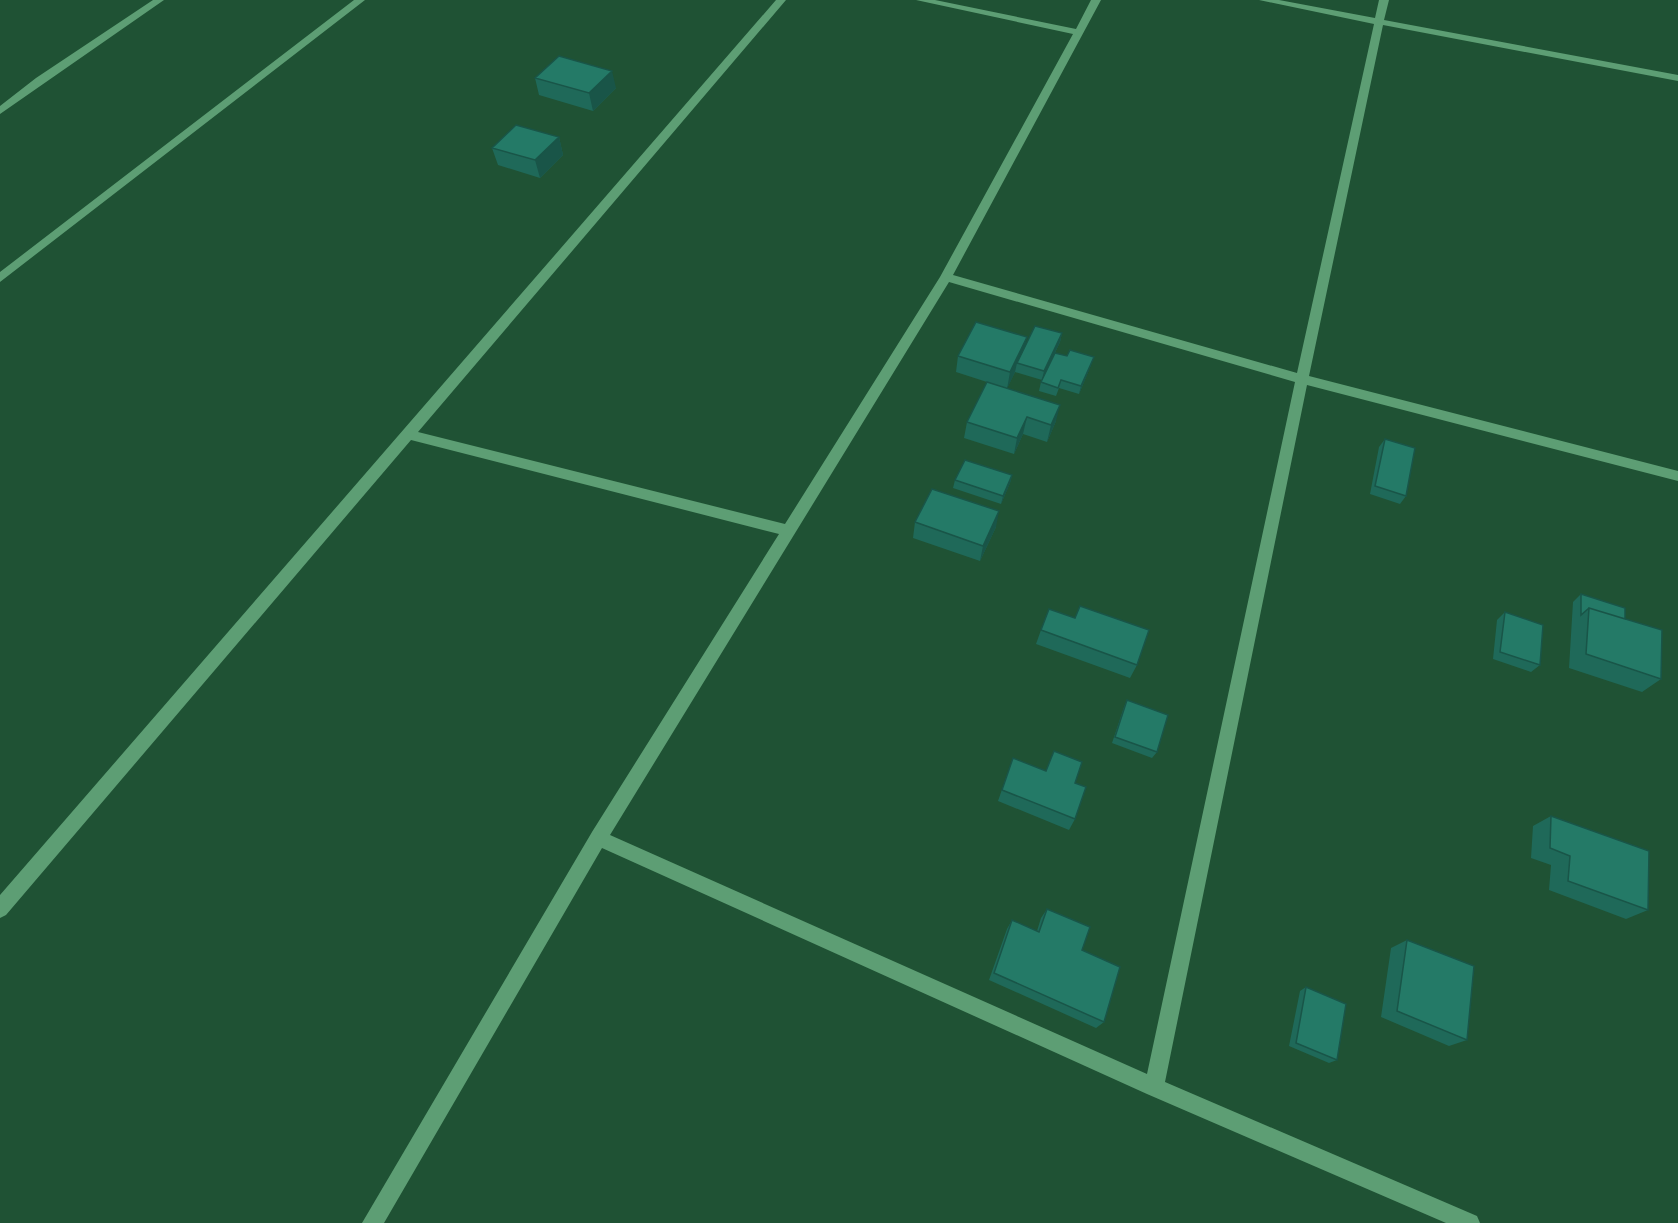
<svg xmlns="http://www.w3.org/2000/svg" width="1678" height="1223" font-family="'Public Sans',sans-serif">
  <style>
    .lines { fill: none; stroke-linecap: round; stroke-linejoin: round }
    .minor { fill: #5d9e74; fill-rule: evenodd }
    .wall { fill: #1f6959 }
    .shaded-wall { fill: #195548 }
    .building { fill: #247a67; stroke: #195548; stroke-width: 1.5 }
  </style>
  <rect width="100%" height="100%" fill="#1f5234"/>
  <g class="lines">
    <path class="minor" d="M 153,0 L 164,0 L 0,114 L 0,106 L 36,78 Z
      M 354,0 L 365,0 L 0,282 L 0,272 Z
      M 776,0 L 786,0 L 418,432 L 785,524 L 940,277 L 1073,34 L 916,0 L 935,0 L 1076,29 L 1091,0 L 1101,0 L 953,275 L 1297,373 L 1374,24 L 1259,0 L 1279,0 L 1375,18 L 1379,0 L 1389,0 L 1384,20 L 1678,75 L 1678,81 L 1383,25 L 1309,376 L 1678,471 L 1678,481 L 1307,385 L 1165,1082 L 1477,1216 L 1480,1223 L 1446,1223 L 1147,1094 L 602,848 L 384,1223 L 362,1223 L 592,832 L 779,534 L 411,440 L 6,915 L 0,918 L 0,895 ZM 949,282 L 1295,382 L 1147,1074 L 610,835 Z"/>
  </g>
  <path class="wall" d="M 535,78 L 616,88 L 593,111 L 539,95 Z
    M 559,137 L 563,155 L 540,178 L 498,165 L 492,148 Z
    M 1062,333 L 1060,342 L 1042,380 L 1015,372 L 1007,388 L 1056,421 L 1047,442 L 1023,434 L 1014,454 L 964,438 L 967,422 L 987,382 L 956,372 L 958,356 L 1026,345 Z
    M 1091,365 L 1079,394 L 1059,388 L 1056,396 L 1039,391 L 1041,382 Z
    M 1385,439 L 1406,496 L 1400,504 L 1370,494 L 1379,447 Z
    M 1012,475 L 1010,483 L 1001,504 L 953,488 L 955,480 Z
    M 915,522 L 996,527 L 980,561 L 913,538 Z
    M 1581,594 L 1625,619 L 1661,679 L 1642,692 L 1569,668 L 1573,602 Z
    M 1505,612 L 1540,665 L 1531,672 L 1493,659 L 1497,620 Z
    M 1041,630 L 1137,665 L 1130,678 L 1036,644 Z
    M 1127,700 L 1157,752 L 1152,758 L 1112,743 L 1124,707 Z
    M 1054,751 L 1075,783 L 1075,819 L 1069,830 L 998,801 L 1013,758 L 1046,771 Z
    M 1551,816 L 1648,910 L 1626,919 L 1549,890 L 1551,865 L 1531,858 L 1533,826 Z
    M 1047,909 L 1082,950 L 1104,1022 L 1096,1028 L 989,980 L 1007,929 L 1012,920 L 1037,931 L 1041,918 Z
    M 1407,940 L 1467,1040 L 1449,1046 L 1381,1017 L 1391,948 Z
    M 1306,987 L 1337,1060 L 1329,1063 L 1289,1046 L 1300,991 Z"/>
  <path class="shaded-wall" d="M 612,71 L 616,88 L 593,111 L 589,93 Z
    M 559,137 L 563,155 L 540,178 L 535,160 Z
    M 1062,333 L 1060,342 L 1042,380 L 1044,371 Z
    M 1027,337 L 1024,354 L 1017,363 L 1015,372 L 1007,389 L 1010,372 Z
    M 1094,357 L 1091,365 L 1079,394 L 1081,386 Z
    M 1060,405 L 1056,421 L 1047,442 L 1051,425 Z
    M 1027,417 L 1023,434 L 1014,454 L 1017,438 Z
    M 1012,475 L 1010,483 L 1001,504 L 1003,496 Z
    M 999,511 L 996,527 L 980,561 L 983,546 Z"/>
  <path class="building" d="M 559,56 L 612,71 L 589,93 L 535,78 Z
    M 516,125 L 559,137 L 535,160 L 492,148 Z
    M 976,322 L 1027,337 L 1010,372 L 958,356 Z
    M 1035,326 L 1062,333 L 1044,371 L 1017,363 Z
    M 1070,350 L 1094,357 L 1081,386 L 1061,380 L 1058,388 L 1041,382 L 1055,353 L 1067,356 Z
    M 987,382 L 1060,405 L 1051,425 L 1027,417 L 1017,438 L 967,422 Z
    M 1385,439 L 1415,448 L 1406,496 L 1375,486 Z
    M 965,460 L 1012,475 L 1003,496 L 955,480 Z
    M 932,489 L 999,511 L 983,546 L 915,522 Z
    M 1581,594 L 1625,608 L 1625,619 L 1589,608 L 1581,615 Z
    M 1080,606 L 1149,630 L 1137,665 L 1041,630 L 1049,609 L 1075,618 Z
    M 1589,608 L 1662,630 L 1661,679 L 1586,654 Z
    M 1505,612 L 1543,625 L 1540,665 L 1500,652 Z
    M 1127,700 L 1168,715 L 1157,752 L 1115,737 Z
    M 1054,751 L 1082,762 L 1075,783 L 1086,787 L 1075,819 L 1002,790 L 1013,758 L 1046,771 Z
    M 1551,816 L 1649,851 L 1648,910 L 1568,881 L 1570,856 L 1550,848 Z
    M 1047,909 L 1090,927 L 1082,950 L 1120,967 L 1104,1022 L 994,973 L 1012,920 L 1039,932 Z
    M 1407,940 L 1474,966 L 1467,1040 L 1397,1011 Z
    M 1306,987 L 1346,1004 L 1337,1060 L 1296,1043 Z"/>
</svg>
